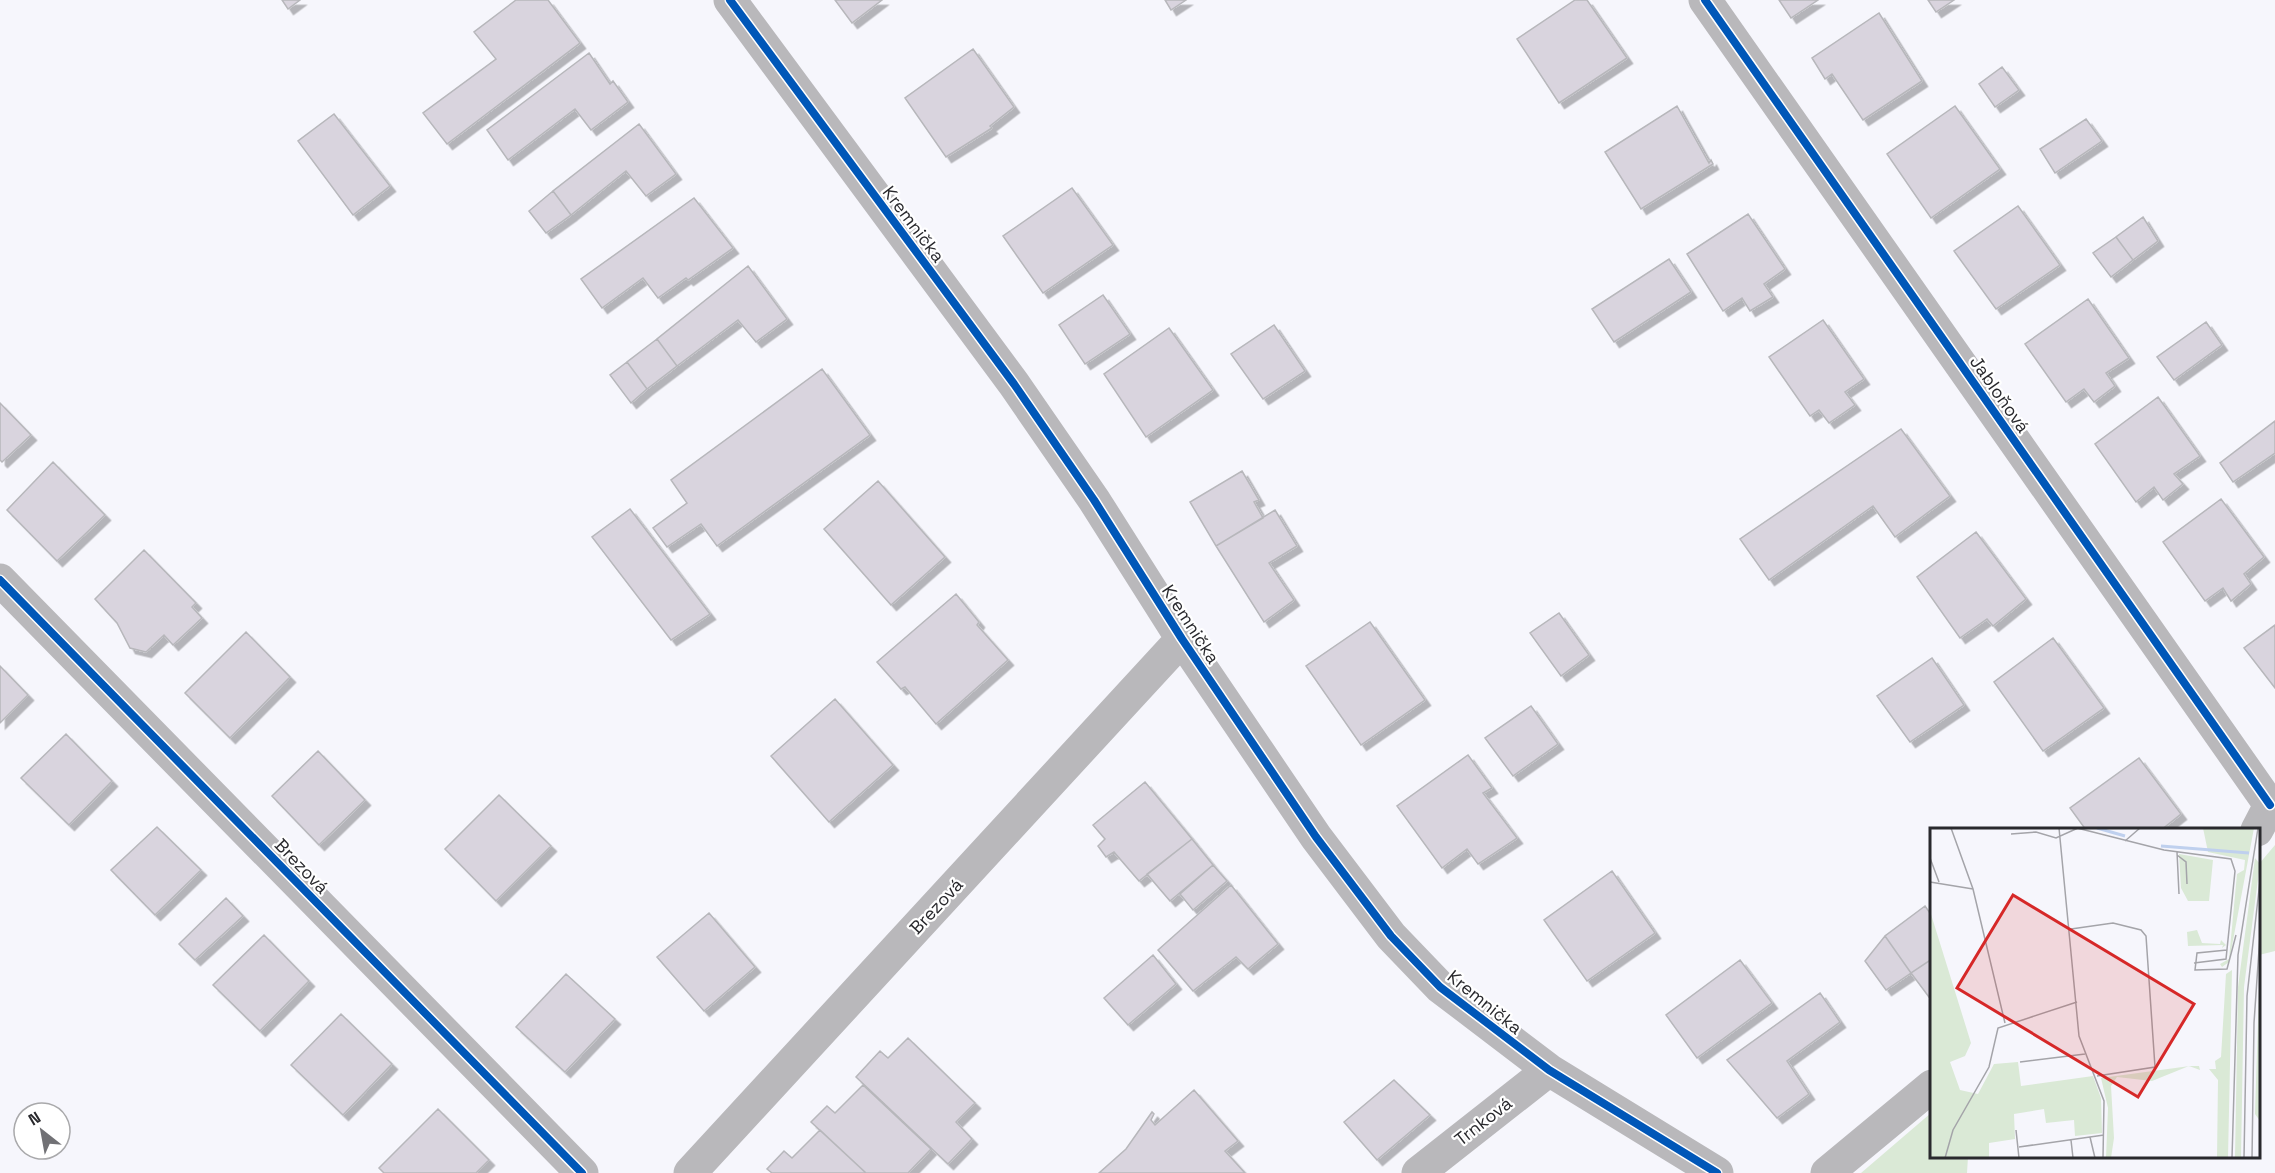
<svg xmlns="http://www.w3.org/2000/svg" width="2275" height="1173" font-family="'Space Grotesk',sans-serif">
  <style>
    .green { fill: #dae9d6 }
    .building { fill: #d9d4de; stroke: #b7b7bb; stroke-width: 1.5; filter: url(#shadow) }
    .lines { fill: none; stroke-linecap: round; stroke-linejoin: round }
    .minor { stroke: #b9b8bb; stroke-width: 33 }
    .cycleway-casing { stroke: #fff; stroke-width: 11 }
    .cycleway { stroke: #0057b8; stroke-width: 8 }
    .labels { text-anchor: middle; dominant-baseline: central; stroke-width: 4.5; stroke-linejoin: round; paint-order: stroke }
    .street-label { font-size: 18px; fill: #29292d; stroke: #fff }
    .inset-river { fill: none; stroke: #bfd0ee; stroke-width: 3 }
    .inset-road { fill: none; stroke: #a4a4a9; stroke-width: 1.5 }
    .view { fill: #d62828; fill-opacity: 0.15; stroke: #d62828; stroke-width: 3 }
    .inset-edge { fill: none; stroke: #29292d; stroke-width: 3 }
  </style>
  <defs>
    <filter id="shadow"><feDropShadow dx="5.5" dy="5.5" stdDeviation="0" flood-color="#0004"/></filter>
  </defs>
  <rect width="100%" height="100%" fill="#f6f6fc"/>
  <path class="green" d="M 2275,845 L 2275,951 L 2259,955 L 2259,864 Z
    M 1931,1113 L 1932,1156 L 1968,1157 L 1967,1173 L 1861,1173 Z"/>
  <path class="building" d="M 282,0 L 300,0 L 288,9 Z
    M 516,0 L 548,0 L 580,43 L 447,144 L 423,113 L 496,59 L 474,32 Z
    M 835,0 L 882,0 L 852,23 Z
    M 1165,0 L 1186,0 L 1171,10 Z
    M 1575,0 L 1587,0 L 1627,58 L 1559,103 L 1517,39 Z
    M 1779,0 L 1818,0 L 1791,18 Z
    M 1928,0 L 1954,0 L 1936,12 Z
    M 1879,13 L 1922,81 L 1863,120 L 1832,74 L 1825,79 L 1812,58 Z
    M 973,49 L 1014,107 L 990,126 L 992,128 L 946,157 L 905,98 Z
    M 589,53 L 610,84 L 613,81 L 628,102 L 591,130 L 575,109 L 508,160 L 487,130 Z
    M 2002,67 L 2019,90 L 1995,107 L 1979,84 Z
    M 1677,106 L 1709,163 L 1711,160 L 1713,164 L 1641,209 L 1605,152 Z
    M 1955,106 L 2000,169 L 1931,218 L 1887,154 Z
    M 334,114 L 390,186 L 353,215 L 298,141 Z
    M 2086,119 L 2102,141 L 2055,173 L 2040,149 Z
    M 639,124 L 676,174 L 646,196 L 626,171 L 571,215 L 553,191 Z
    M 1072,188 L 1113,245 L 1043,293 L 1003,236 Z
    M 553,191 L 571,215 L 546,233 L 529,211 Z
    M 694,198 L 733,248 L 688,280 L 686,278 L 658,298 L 643,278 L 602,308 L 581,279 Z
    M 2018,206 L 2060,265 L 1996,309 L 1954,251 Z
    M 1748,214 L 1785,269 L 1764,284 L 1773,297 L 1750,311 L 1742,298 L 1723,311 L 1687,254 Z
    M 2143,217 L 2158,241 L 2133,260 L 2116,237 Z
    M 2116,237 L 2133,260 L 2111,277 L 2093,253 Z
    M 1669,259 L 1691,292 L 1614,342 L 1592,309 Z
    M 748,266 L 787,319 L 756,342 L 738,320 L 677,366 L 657,339 Z
    M 1103,295 L 1130,334 L 1085,364 L 1059,325 Z
    M 2088,299 L 2129,358 L 2106,373 L 2115,386 L 2094,402 L 2084,389 L 2066,402 L 2025,344 Z
    M 1823,320 L 1864,379 L 1845,392 L 1855,405 L 1829,423 L 1819,410 L 1810,416 L 1769,357 Z
    M 2206,322 L 2222,345 L 2174,380 L 2157,357 Z
    M 1274,325 L 1305,371 L 1263,399 L 1231,354 Z
    M 1169,328 L 1213,390 L 1146,437 L 1104,374 Z
    M 657,339 L 677,366 L 647,389 L 627,362 Z
    M 627,362 L 647,389 L 631,403 L 610,375 Z
    M 822,369 L 870,435 L 717,546 L 701,524 L 667,547 L 653,528 L 687,503 L 671,480 Z
    M 2158,397 L 2200,456 L 2174,474 L 2183,484 L 2163,500 L 2154,487 L 2136,502 L 2095,444 Z
    M 0,403 L 31,435 L 2,462 L 0,460 Z
    M 2275,421 L 2275,453 L 2233,482 L 2220,463 Z
    M 1901,429 L 1950,496 L 1895,537 L 1873,506 L 1769,580 L 1740,539 Z
    M 53,462 L 105,515 L 57,561 L 7,510 Z
    M 1242,471 L 1259,500 L 1254,502 L 1263,518 L 1216,546 L 1190,502 Z
    M 878,481 L 945,557 L 891,605 L 824,529 Z
    M 2221,499 L 2264,557 L 2244,574 L 2251,584 L 2231,601 L 2223,588 L 2205,601 L 2163,542 Z
    M 630,509 L 710,614 L 671,640 L 592,537 Z
    M 1275,510 L 1297,546 L 1269,563 L 1294,600 L 1264,622 L 1216,546 Z
    M 1976,532 L 2026,599 L 1993,626 L 1987,619 L 1960,638 L 1917,577 Z
    M 144,550 L 196,603 L 192,607 L 202,618 L 173,645 L 164,635 L 146,652 L 130,648 L 117,623 L 95,599 Z
    M 956,594 L 979,622 L 977,625 L 1008,660 L 936,724 L 905,687 L 901,689 L 877,662 Z
    M 1559,613 L 1589,655 L 1561,676 L 1530,633 Z
    M 1370,622 L 1425,700 L 1361,745 L 1306,666 Z
    M 2275,625 L 2275,688 L 2244,648 Z
    M 246,632 L 290,677 L 230,738 L 185,693 Z
    M 2053,638 L 2104,708 L 2043,751 L 1994,682 Z
    M 1932,658 L 1964,705 L 1910,742 L 1877,696 Z
    M 0,666 L 28,695 L 0,723 Z
    M 835,699 L 893,765 L 829,822 L 771,756 Z
    M 1531,706 L 1558,744 L 1513,776 L 1485,738 Z
    M 66,734 L 112,781 L 69,825 L 21,778 Z
    M 318,751 L 365,800 L 319,845 L 272,796 Z
    M 1468,755 L 1492,788 L 1483,793 L 1517,838 L 1478,864 L 1467,849 L 1442,868 L 1397,806 Z
    M 2139,758 L 2181,814 L 2161,830 L 2086,830 L 2070,808 Z
    M 1145,782 L 1192,839 L 1139,881 L 1114,852 L 1106,857 L 1098,846 L 1105,839 L 1093,825 Z
    M 499,795 L 551,846 L 496,901 L 445,849 Z
    M 157,827 L 201,870 L 155,915 L 111,870 Z
    M 1192,839 L 1213,865 L 1170,901 L 1147,874 Z
    M 1213,865 L 1227,881 L 1193,910 L 1180,894 Z
    M 1612,871 L 1655,933 L 1587,981 L 1544,920 Z
    M 1231,885 L 1278,944 L 1248,969 L 1236,957 L 1193,991 L 1158,950 Z
    M 226,898 L 243,916 L 195,960 L 179,944 Z
    M 1925,906 L 1932,916 L 1932,959 L 1911,973 L 1885,936 Z
    M 709,913 L 755,967 L 704,1011 L 657,957 Z
    M 264,935 L 309,981 L 260,1031 L 213,985 Z
    M 1885,936 L 1911,973 L 1886,990 L 1865,961 Z
    M 1153,955 L 1176,984 L 1128,1025 L 1104,998 Z
    M 1932,959 L 1932,996 L 1929,997 L 1911,973 Z
    M 1740,960 L 1772,1003 L 1697,1058 L 1666,1015 Z
    M 566,974 L 615,1019 L 565,1072 L 516,1027 Z
    M 1820,993 L 1840,1022 L 1787,1061 L 1809,1094 L 1777,1118 L 1727,1060 Z
    M 341,1014 L 392,1064 L 343,1115 L 291,1065 Z
    M 908,1038 L 975,1103 L 956,1122 L 972,1139 L 948,1164 L 856,1077 L 880,1051 L 888,1058 Z
    M 1394,1080 L 1430,1115 L 1377,1160 L 1344,1122 Z
    M 863,1085 L 931,1149 L 908,1173 L 866,1173 L 811,1122 L 827,1106 L 835,1113 Z
    M 1194,1090 L 1238,1141 L 1225,1151 L 1245,1173 L 1099,1173 L 1126,1149 L 1152,1112 L 1154,1114 L 1151,1120 L 1155,1125 Z
    M 438,1109 L 489,1160 L 476,1173 L 384,1173 L 379,1168 Z
    M 820,1130 L 866,1173 L 772,1173 L 767,1169 L 784,1151 L 792,1158 Z"/>
  <g class="lines">
    <path class="minor" d="M 730,0 L 1014,384 L 1094,500 L 1182,639 L 1316,837 L 1391,936 L 1440,987 L 1549,1070 L 1717,1173
      M 1705,0 L 2270,805 L 2257,830
      M 0,580 L 582,1173
      M 690,1173 L 1182,639
      M 1418,1173 L 1549,1070
      M 1827,1173 L 1932,1086"/>
    <defs>
      <path id="cycleway" d="M 730,0 L 1014,384 L 1094,500 L 1182,639 L 1316,837 L 1391,936 L 1440,987 L 1549,1070 L 1717,1173
        M 1705,0 L 2270,805
        M 0,580 L 582,1173"/>
    </defs>
    <use href="#cycleway" class="cycleway-casing"/>
    <use href="#cycleway" class="cycleway"/>
  </g>
  <g class="labels">
    <g class="street-label">
      <text transform="translate(914 224) rotate(53)">Kremnička</text>
      <text transform="translate(2000 394) rotate(55)">Jabloňová</text>
      <text transform="translate(1191 624) rotate(57)">Kremnička</text>
      <text transform="translate(302 866) rotate(46)">Brezová</text>
      <text transform="translate(936 906) rotate(-47)">Brezová</text>
      <text transform="translate(1485 1002) rotate(39)">Kremnička</text>
      <text transform="translate(1483 1121) rotate(-38)">Trnková</text>
    </g>
  </g>
  <g transform="translate(1930 828)">
    <rect width="330" height="330" fill="#f6f6fc"/>
    <path d="M 273,0 L 324,0 L 299,134 L 292,139 L 290,136 L 299,131 L 307,46 L 314,42 L 315,32 L 278,24 ZM 249,26 L 283,32 L 279,73 L 258,73 L 251,60 ZM 325,30 L 330,36 L 314,159 L 311,330 L 305,330 L 308,159 ZM 0,83 L 41,215 L 35,228 L 20,234 L 30,262 L 48,266 L 64,236 L 88,234 L 91,258 L 163,248 L 171,270 L 172,305 L 145,308 L 144,292 L 116,295 L 114,281 L 84,286 L 85,311 L 59,315 L 59,330 L 0,330 ZM 267,102 L 272,115 L 290,116 L 291,112 L 296,117 L 292,120 L 293,117 L 258,118 L 257,104 ZM 330,129 L 330,293 L 325,286 ZM 302,142 L 298,330 L 287,330 L 288,252 L 279,241 L 286,241 L 285,233 L 291,229 L 296,146 ZM 259,238 L 222,253 L 187,249 L 181,258 L 184,310 L 181,330 L 176,330 L 178,280 L 171,250 L 260,238 L 269,238 L 270,242 Z" fill="#dae9d6"/>
    <path class="inset-river" d="M 167,0 L 195,8M 231,18 L 319,25"/>
    <path class="inset-road" d="M 21,0 L 43,61 L 75,195M 129,0 L 149,208 L 174,273 L 173,330M 147,0 L 234,22 L 301,31 L 305,43 L 296,131 L 264,135M 81,6 L 106,4 L 126,10 L 148,0M 195,13 L 210,0M 247,24 L 249,66M 247,27 L 256,34 L 257,56M 0,30 L 9,54M 0,54 L 43,61M 141,101 L 183,95 L 211,102 L 216,108 L 225,239 L 167,248M 297,122 L 267,125 L 265,142 L 297,141 L 306,107M 90,234 L 155,226M 86,302 L 89,330M 160,309 L 165,330M 141,312 L 143,330M 89,319 L 174,307M 15,330 L 23,302 L 59,239 L 68,200 L 147,174M 302,330 L 308,127 L 328,0M 314,330 L 317,168 L 330,53M 322,330 L 324,195 L 330,107"/>
    <path class="view" d="M 83,67 L 264,176 L 208,269 L 27,160 Z"/>
    <rect width="330" height="330" class="inset-edge"/>
  </g>
  <g transform="translate(42 1131) rotate(329)"><circle r="28" fill="#ffffff" stroke="#a9a9ab" stroke-width="1.5"/>
  <path d="M0-4.5L10 22L0 15L-10 22Z" fill="#717175"/>
  <text y="-9" font-size="16" font-weight="bold" text-anchor="middle" fill="#29292d">N</text>
  </g>
</svg>
